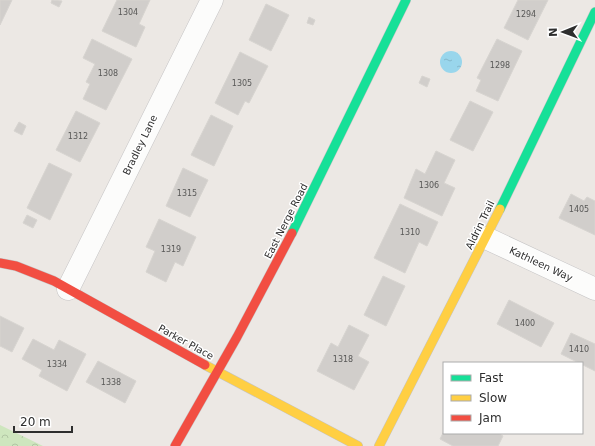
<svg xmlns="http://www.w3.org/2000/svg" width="595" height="446" font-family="'DejaVu Sans',sans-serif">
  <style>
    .park { fill: url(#park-crowns) }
    .water { fill: url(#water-ripples) }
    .building { fill: #d1cecb; stroke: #d7d4d0 }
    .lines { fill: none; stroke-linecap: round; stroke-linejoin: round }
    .street-casing { stroke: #c5c4c5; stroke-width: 23 }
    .fast-casing { stroke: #c5c4c5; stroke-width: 10 }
    .slow-casing { stroke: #c5c4c5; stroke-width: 10 }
    .jam-casing { stroke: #c5c4c5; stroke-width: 10 }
    .street { stroke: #fcfcfb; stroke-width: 22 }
    .fast { stroke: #16e098; stroke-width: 9 }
    .slow { stroke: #ffcf43; stroke-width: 9 }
    .jam { stroke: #f24e42; stroke-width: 9 }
    .labels { text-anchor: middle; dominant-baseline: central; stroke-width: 3; stroke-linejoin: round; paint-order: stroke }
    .number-label { font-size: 8px; fill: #585857 }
    .street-label { font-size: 10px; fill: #2e2e2e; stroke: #fff }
  </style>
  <defs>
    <pattern id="park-crowns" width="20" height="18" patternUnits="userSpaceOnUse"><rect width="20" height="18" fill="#cee6be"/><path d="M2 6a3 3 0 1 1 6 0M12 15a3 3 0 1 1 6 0" fill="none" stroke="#b1c6a4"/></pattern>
    <pattern id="water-ripples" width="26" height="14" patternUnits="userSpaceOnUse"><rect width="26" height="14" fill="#99d6ec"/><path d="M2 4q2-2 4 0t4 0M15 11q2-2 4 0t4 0" fill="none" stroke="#84b8cb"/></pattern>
  </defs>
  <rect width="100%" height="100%" fill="#ece8e4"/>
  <path class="park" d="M 0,425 L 43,446 L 0,446 Z"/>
  <path class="water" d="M440 62a11 11 0 1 1 22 0a11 11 0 1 1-22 0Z"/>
  <path class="building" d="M 0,0 L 12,0 L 0,25 Z
    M 52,0 L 62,1 L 59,7 L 51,3 Z
    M 117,0 L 150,0 L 139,24 L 145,27 L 136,47 L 102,31 Z
    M 518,0 L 548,0 L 528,40 L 504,28 Z
    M 266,4 L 289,15 L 271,51 L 249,40 Z
    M 309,17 L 315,20 L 313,25 L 307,23 Z
    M 92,39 L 132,59 L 106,110 L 83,99 L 90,84 L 86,82 L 95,64 L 83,58 Z
    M 497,39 L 522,51 L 498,101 L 476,91 L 481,80 L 477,78 Z
    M 240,52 L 268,66 L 249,103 L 245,101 L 238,115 L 215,103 Z
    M 422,76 L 430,79 L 427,87 L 419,83 Z
    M 470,101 L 493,112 L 473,151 L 450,140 Z
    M 76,111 L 100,123 L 80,162 L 56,150 Z
    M 211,115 L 233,126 L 214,166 L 191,155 Z
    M 19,122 L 26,126 L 22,135 L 14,131 Z
    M 436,151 L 455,160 L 444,183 L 455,188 L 442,216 L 404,198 L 416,169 L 425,174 Z
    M 49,163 L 72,174 L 50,220 L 27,208 Z
    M 183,168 L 208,180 L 190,217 L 166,206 Z
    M 571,194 L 584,201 L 587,197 L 595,201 L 595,235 L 559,218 Z
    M 400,204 L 438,222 L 427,246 L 419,242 L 405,273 L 374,258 Z
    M 27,215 L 37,220 L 33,228 L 23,223 Z
    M 159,219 L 196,237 L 183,266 L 175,262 L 166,282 L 146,272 L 155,251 L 146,247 Z
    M 383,276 L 405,286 L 386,326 L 364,315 Z
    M 509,300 L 554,323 L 541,347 L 497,324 Z
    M 0,316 L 24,328 L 12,352 L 0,346 Z
    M 349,325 L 369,335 L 358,356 L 369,362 L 354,390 L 317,371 L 331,343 L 338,347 Z
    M 571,333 L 595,344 L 595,371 L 561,354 Z
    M 33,339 L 54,350 L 59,340 L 86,354 L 67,391 L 39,376 L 42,370 L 22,359 Z
    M 98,361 L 136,381 L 125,403 L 86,382 Z
    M 444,431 L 444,433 L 498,433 L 503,436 L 498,446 L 453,446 L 440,439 Z"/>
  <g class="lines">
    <defs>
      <path id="street" d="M 486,238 L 595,289
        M 68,289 L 212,0"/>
      <path id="fast" d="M 500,209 L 595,12
        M 292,233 L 406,0"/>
      <path id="slow" d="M 205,365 L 358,446
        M 379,446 L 500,209"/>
      <path id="jam" d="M 0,263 L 16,266 L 54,281 L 205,365
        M 175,446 L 237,337 L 292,233"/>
    </defs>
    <use href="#street" class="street-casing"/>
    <use href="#fast" class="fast-casing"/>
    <use href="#slow" class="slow-casing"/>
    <use href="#jam" class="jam-casing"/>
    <use href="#street" class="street"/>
    <use href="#fast" class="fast"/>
    <use href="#slow" class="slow"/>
    <use href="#jam" class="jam"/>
  </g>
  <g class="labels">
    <g class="number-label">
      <text x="128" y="12">1304</text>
      <text x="526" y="14">1294</text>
      <text x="500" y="65">1298</text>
      <text x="108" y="73">1308</text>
      <text x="242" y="83">1305</text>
      <text x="78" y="136">1312</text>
      <text x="429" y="185">1306</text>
      <text x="187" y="193">1315</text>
      <text x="579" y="209">1405</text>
      <text x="410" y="232">1310</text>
      <text x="171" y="249">1319</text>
      <text x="525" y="323">1400</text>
      <text x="579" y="349">1410</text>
      <text x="343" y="359">1318</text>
      <text x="57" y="364">1334</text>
      <text x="111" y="382">1338</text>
    </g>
    <g class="street-label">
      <text transform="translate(140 145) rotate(-64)">Bradley Lane</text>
      <text transform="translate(286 221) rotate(-63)">East Nerge Road</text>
      <text transform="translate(480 225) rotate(-64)">Aldrin Trail</text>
      <text transform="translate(541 264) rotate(25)">Kathleen Way</text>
      <text transform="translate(186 342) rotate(29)">Parker Place</text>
    </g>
  </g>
  <rect x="443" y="362" width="140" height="72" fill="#ffffff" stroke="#ababab"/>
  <rect x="451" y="375" width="20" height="6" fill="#16e098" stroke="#ababab"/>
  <text x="479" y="382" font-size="12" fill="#2e2e2e">Fast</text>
  <rect x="451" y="395" width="20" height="6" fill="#ffcf43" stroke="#ababab"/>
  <text x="479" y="402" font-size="12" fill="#2e2e2e">Slow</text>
  <rect x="451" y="415" width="20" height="6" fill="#f24e42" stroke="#ababab"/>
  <text x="479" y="422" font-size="12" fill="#2e2e2e">Jam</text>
  <g transform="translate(563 32) rotate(269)" stroke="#ffffff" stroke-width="3" paint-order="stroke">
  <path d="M0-3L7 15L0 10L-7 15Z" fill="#2e2e2e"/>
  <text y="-6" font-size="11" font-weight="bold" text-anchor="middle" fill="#2e2e2e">N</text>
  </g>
  <path d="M14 426v6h58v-6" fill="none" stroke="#2e2e2e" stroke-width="2"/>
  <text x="20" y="426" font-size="12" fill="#2e2e2e" stroke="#ffffff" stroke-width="3" paint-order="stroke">20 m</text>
</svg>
